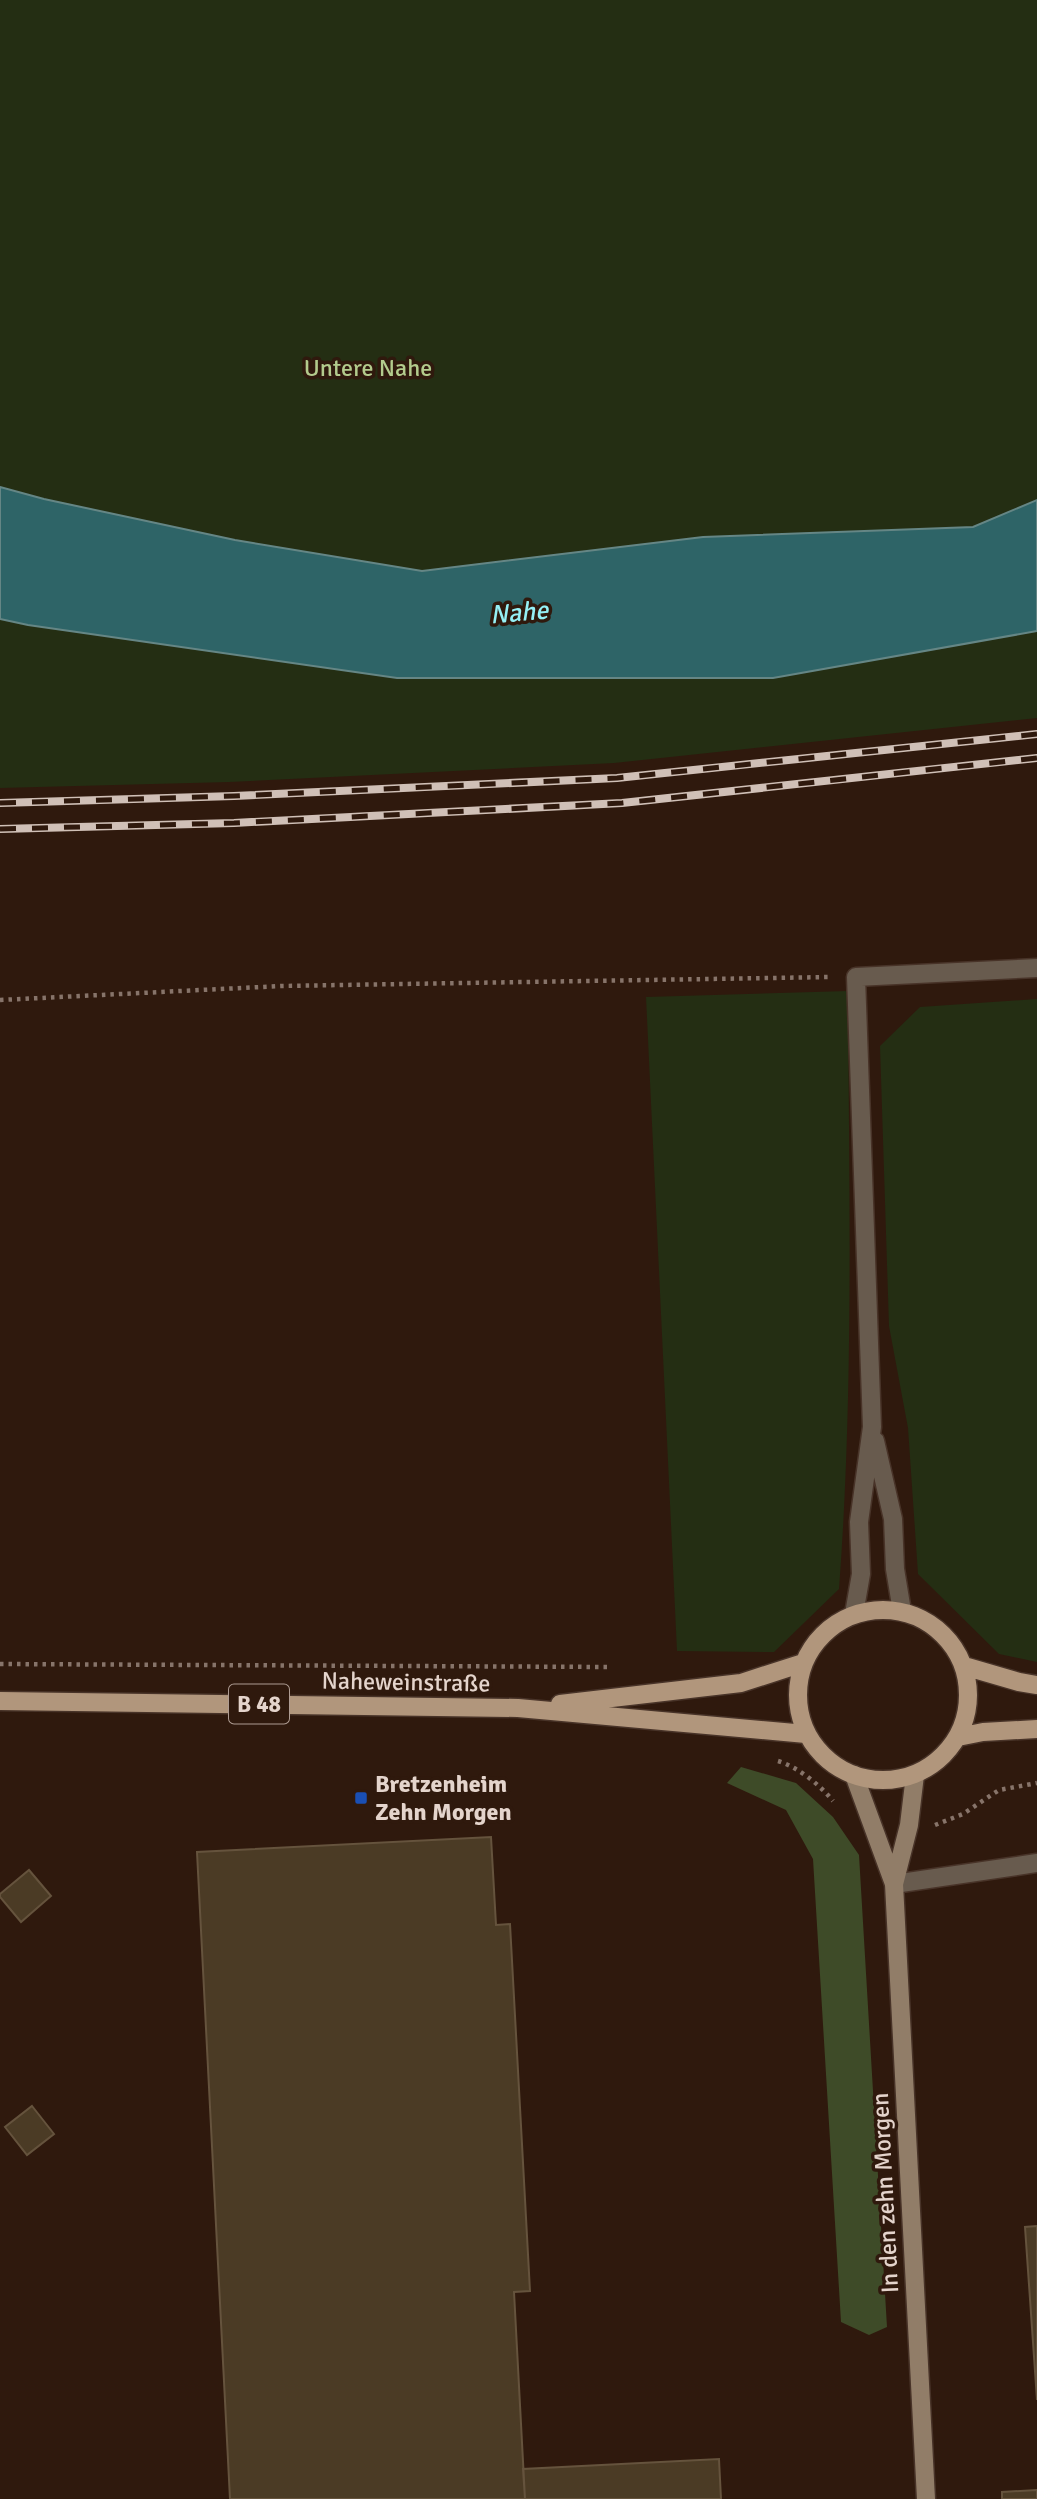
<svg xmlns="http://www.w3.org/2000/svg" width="1037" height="2499" font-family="Signika,sans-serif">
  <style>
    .green { fill: #242e13 }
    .forest { fill: #3e4b28 }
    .water { fill: #2e6467; stroke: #658685; stroke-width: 2 }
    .building { fill: #4b3b25; stroke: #65533d; stroke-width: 2 }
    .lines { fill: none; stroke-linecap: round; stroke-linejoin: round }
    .lane-casing { stroke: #483328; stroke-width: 21 }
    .secondary-casing { stroke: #483328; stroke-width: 21 }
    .primary-casing { stroke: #483328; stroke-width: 21 }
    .path { stroke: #87746a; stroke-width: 4.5; stroke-dasharray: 3.5 5; stroke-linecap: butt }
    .lane { stroke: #685b4e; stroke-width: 18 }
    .secondary { stroke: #917d68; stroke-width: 18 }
    .primary { stroke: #b1967c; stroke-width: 18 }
    .rail-casing { stroke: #d0c0b7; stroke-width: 8 }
    .rail { stroke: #2f190d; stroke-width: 5; stroke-dasharray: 16; stroke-linecap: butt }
    .transit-dot { fill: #1a4fb4; stroke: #2f190d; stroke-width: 2.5 }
    .labels { text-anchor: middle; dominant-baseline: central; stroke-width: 7; stroke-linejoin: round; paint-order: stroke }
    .shield { fill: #2f190d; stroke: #ae9c93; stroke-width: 2 }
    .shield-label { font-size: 23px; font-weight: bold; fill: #e4d4cc }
    .park-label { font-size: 24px; fill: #b3cb8d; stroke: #2f190d }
    .street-label { font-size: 24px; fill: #e4d4cc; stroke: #2f190d }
    .poi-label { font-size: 24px; font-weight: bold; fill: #e4d4cc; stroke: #2f190d; text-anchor: start }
    .water-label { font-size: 26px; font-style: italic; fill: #95f0f5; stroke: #2f190d }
  </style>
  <rect width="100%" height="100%" fill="#2f190d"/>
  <path class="green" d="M 0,0 L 1037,0 L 1037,718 L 614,763 L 229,782 L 0,788 Z
    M 848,991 C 849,1190 854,1390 839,1589 L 774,1652 L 677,1651 L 646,997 Z
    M 1037,999 L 1037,1662 L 999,1654 L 918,1574 L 908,1428 L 889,1326 L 880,1046 L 920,1007 Z"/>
  <path class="forest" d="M 741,1767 L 796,1783 L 833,1817 L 859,1855 L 887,2327 L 869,2335 L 841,2322 L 813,1859 L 786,1810 L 727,1783 Z"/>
  <path class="water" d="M 0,487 L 44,499 L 235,540 L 422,571 L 703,537 L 973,527 L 1037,500 L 1037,631 L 773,678 L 397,678 L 28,625 L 0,619 Z"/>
  <path class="building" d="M 491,1837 L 496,1925 L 510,1924 L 530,2291 L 514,2292 L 525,2499 L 230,2499 L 197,1852 Z
    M 29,1870 L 51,1896 L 21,1922 L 0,1897 L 0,1894 Z
    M 32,2106 L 54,2134 L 27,2155 L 5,2127 Z
    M 1037,2226 L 1037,2400 L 1025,2227 Z
    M 719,2459 L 721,2499 L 525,2499 L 523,2469 Z
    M 1037,2490 L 1037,2499 L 1002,2499 L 1002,2492 Z"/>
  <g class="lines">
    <defs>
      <path id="lane" d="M 875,1441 L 893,1519 L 895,1569 L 902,1611
        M 854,1614 L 861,1574 L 859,1522 L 872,1427 L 856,977 L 1037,968
        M 894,1884 L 1037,1863"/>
      <path id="secondary" d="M 854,1775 L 894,1884 L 926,2499
        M 894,1884 L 909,1825 L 915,1775"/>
      <path id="primary" d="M798 1695a85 85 0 1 1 170 0a85 85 0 1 1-170 0Z
        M 964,1666 L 1019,1682 L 1037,1685
        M 0,1701 L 518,1708 L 806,1734
        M 560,1704 L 741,1683 L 803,1663
        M 958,1737 L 983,1732 L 1037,1729"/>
    </defs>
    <use href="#lane" class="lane-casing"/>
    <use href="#secondary" class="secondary-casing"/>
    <use href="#primary" class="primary-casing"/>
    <path class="path" d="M 0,1000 L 281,986 L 831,977
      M 0,1664 L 612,1667
      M 778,1761 C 798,1767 820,1785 833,1801
      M 935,1825 L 963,1814 L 999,1790 L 1037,1783"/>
    <use href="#lane" class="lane"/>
    <use href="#secondary" class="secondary"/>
    <use href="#primary" class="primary"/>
    <defs>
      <path id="rail" d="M 0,803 L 234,796 L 617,778 L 1037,734
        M 0,829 L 234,823 L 622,803 L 1037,758"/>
    </defs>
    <use href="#rail" class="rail-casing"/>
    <use href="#rail" class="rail"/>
  </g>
  <rect class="transit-dot" x="354" y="1791" width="14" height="14" rx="3.5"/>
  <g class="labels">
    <rect class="shield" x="229" y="1684.5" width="60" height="39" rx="5"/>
    <g class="shield-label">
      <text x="259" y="1704">B 48</text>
    </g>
    <g class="park-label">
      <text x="368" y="368">Untere Nahe</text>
    </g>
    <g class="street-label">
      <text transform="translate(406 1682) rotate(1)">Naheweinstraße</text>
      <text transform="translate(885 2193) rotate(-93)">In den zehn Morgen</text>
    </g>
    <g class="poi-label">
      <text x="375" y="1784">Bretzenheim<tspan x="375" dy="28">Zehn Morgen</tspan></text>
    </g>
    <g class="water-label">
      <text transform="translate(519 613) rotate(-5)">Nahe</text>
    </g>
  </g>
</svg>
